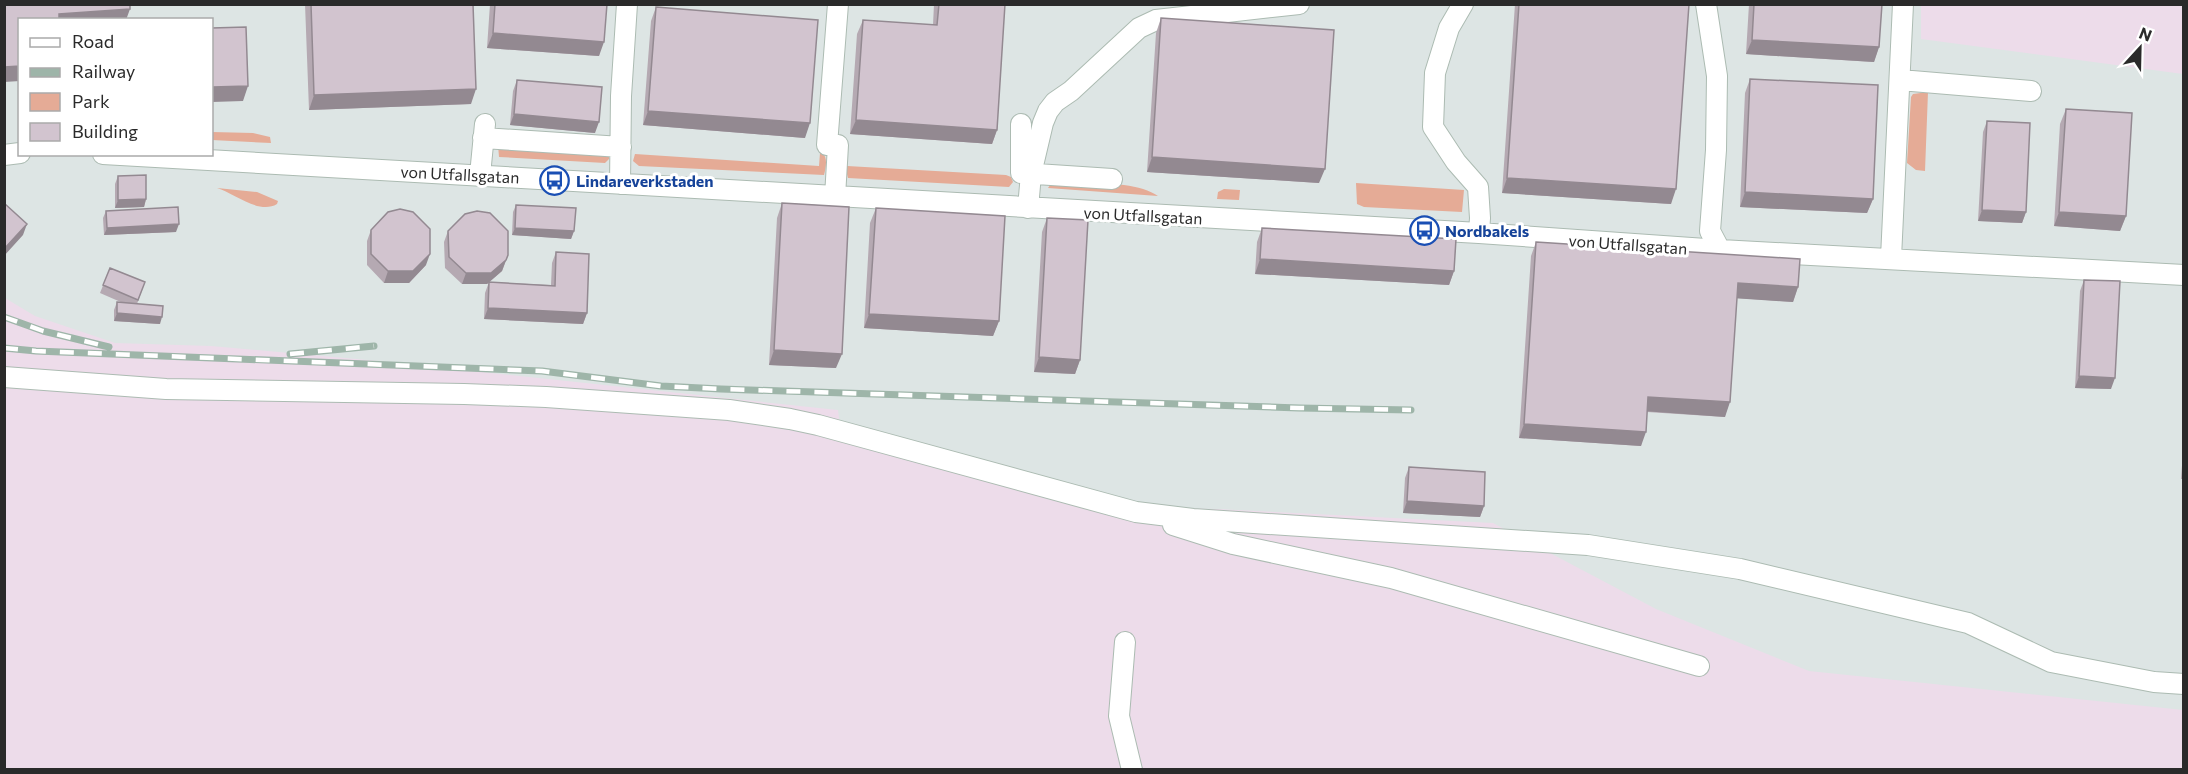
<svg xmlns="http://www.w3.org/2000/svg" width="2188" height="774" font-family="Commissioner,sans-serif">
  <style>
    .industrial { fill: #dde5e4; fill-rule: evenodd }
    .green { fill: #e5ab96 }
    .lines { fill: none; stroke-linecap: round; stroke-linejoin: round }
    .minor-casing { stroke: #acbbb2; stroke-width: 22 }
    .minor { stroke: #fff; stroke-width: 20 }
    .rail-casing { stroke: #9eb5a9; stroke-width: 7 }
    .rail { stroke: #fff; stroke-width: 4.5; stroke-dasharray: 14; stroke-linecap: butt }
    .wall { fill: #b5a9b2 }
    .shaded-wall { fill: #938991 }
    .building { fill: #d2c4cf; stroke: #938991; stroke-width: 1.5 }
    .labels { text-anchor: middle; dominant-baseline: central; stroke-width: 6; stroke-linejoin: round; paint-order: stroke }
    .street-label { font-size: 16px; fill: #2a2a2a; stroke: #fff }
    .transit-label { font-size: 16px; font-weight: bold; fill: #164399; stroke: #fff; text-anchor: start }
  </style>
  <rect width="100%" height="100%" fill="#eddcea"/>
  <path class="industrial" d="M 1921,4 L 1921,39 L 2183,74 L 2183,710 L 1809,671 L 1656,609 L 1493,523 L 1216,509 L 1159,508 L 840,425 L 838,410 L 378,361 L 211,346 L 115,343 L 35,316 L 5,298 L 4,5 ZM 20,20 L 212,20 L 212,154 L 20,154 Z"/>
  <path class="green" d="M 1928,92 L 1925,171 L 1916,170 L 1907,163 L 1911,97 L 1913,94 Z
    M 212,132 L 253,133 L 270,137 L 271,143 L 212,140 Z
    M 498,145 L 609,155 L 609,159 L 605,163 L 499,157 Z
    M 822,152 C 828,158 826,167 824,175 L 639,166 L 633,161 L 635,154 L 819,166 L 820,153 Z
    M 847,166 L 1006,175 L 1011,177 L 1013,182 L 1009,187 L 848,178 L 846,170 Z
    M 1064,183 C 1089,183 1138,181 1158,196 L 1048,188 L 1050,185 Z
    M 1356,183 L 1464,190 L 1462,212 L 1364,207 L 1357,204 Z
    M 217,188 L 257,192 L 278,201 L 277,204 C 259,215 234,193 217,188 Z
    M 1224,189 L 1240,190 L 1239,200 L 1217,199 L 1218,192 Z"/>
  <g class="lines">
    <defs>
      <path id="minor" d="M 1463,4 L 1449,28 L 1435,73 L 1433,127 L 1456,162 L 1478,187 L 1480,218 L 1479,233
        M 1706,4 L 1717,76 L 1716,150 L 1710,231 L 1720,250
        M 1900,80 L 2031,91
        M 1021,124 L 1021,173 L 1112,179
        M 483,138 L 621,147
        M 827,145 L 838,4
        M 103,154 L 1479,233 L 1720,250 L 2184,275
        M 4,155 L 20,153
        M 480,175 L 485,124
        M 620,184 L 621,96 L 627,4
        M 835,197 L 838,145
        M 1028,208 L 1031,174 L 1043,123 L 1048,111 L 1055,102 L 1071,91 L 1139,28 L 1156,20 L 1299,4
        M 1891,258 L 1903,4
        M 4,377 L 166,389 L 464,394 L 546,397 L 729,410 L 790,419 L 818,425 L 1136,512 L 1193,519 L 1588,545 L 1740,569 L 1968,623 L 2051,662 L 2154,682 L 2184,684
        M 1173,525 L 1233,544 L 1391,578 L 1699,666
        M 1125,642 L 1119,716 L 1132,770"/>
    </defs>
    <use href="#minor" class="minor-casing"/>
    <use href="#minor" class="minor"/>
    <defs>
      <path id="rail" d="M 4,317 L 43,331 L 109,347
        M 4,348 L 36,351 L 542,371 L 661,386 L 721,389 L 1299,408 L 1411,410
        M 290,354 L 374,346"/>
    </defs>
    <use href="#rail" class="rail-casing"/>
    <use href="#rail" class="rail"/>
  </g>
  <path class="wall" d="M 305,4 L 473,4 L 471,104 L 309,110 Z
    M 490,4 L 607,4 L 599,56 L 487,48 Z
    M 934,4 L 1005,4 L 997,130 L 992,144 L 850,134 L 857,34 L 863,20 L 933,25 Z
    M 1515,4 L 1689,4 L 1671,204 L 1502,193 Z
    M 1749,4 L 1882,4 L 1879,47 L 1874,62 L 1746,54 Z
    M 656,7 L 805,138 L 643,125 L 651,21 Z
    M 1161,18 L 1319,183 L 1147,172 L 1156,33 Z
    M 1750,79 L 1873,199 L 1867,213 L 1740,207 L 1745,93 Z
    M 517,80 L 595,133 L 510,125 L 513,91 Z
    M 2066,109 L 2126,216 L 2120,231 L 2054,226 L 2060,124 Z
    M 1987,121 L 2026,212 L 2022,223 L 1978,221 L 1983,132 Z
    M 118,176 L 146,199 L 144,207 L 115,208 L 115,184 Z
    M 782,203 L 836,368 L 769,365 L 777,218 Z
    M 516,205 L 574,231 L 571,239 L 512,235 L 513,212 Z
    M 876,208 L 999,321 L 993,336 L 864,328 L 870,223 Z
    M 106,211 L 176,232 L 104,235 L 103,218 Z
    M 1047,218 L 1080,360 L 1075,374 L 1034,372 L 1042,232 Z
    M 1262,228 L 1454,271 L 1449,285 L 1255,274 L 1257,242 Z
    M 371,230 L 426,265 L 409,283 L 384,283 L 367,265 L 367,241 Z
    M 448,231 L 508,255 L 502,271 L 487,284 L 462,284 L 445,268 L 444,242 Z
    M 1536,242 L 1798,287 L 1793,302 L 1737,298 L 1725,417 L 1647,412 L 1641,446 L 1519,438 L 1531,256 Z
    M 556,252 L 587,313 L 583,324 L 484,319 L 485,293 L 489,282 L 551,285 L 552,263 Z
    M 110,268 L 145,282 L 137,304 L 160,324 L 114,321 L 114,310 L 117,302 L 123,303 L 100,293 Z
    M 2084,280 L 2111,389 L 2075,388 L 2080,291 Z
    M 2184,438 L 2184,479 L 2181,479 Z
    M 1409,467 L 1484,506 L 1480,517 L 1403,513 L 1405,478 Z"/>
  <path class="shaded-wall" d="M 130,9 L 126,20 L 57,20 L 59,14 Z
    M 493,33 L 604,42 L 599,56 L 487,48 Z
    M 1752,40 L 1879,47 L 1874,62 L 1746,54 Z
    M 20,66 L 20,81 L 4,82 L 4,67 Z
    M 248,86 L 243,101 L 212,102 L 212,87 Z
    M 476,89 L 471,104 L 309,110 L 314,95 Z
    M 648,111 L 810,123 L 805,138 L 643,125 Z
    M 514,114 L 599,122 L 595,133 L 510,125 Z
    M 856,120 L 997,130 L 992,144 L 850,134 Z
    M 1152,157 L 1325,169 L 1319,183 L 1147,172 Z
    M 1507,178 L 1676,189 L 1671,204 L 1502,193 Z
    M 1745,192 L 1873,199 L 1867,213 L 1740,207 Z
    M 146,199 L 144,207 L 115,208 L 118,200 Z
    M 1982,210 L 2026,212 L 2022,223 L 1978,221 Z
    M 2059,212 L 2126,216 L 2120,231 L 2054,226 Z
    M 27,224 L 23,235 L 4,256 L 4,249 Z
    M 179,224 L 176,232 L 104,235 L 107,228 Z
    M 515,228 L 574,231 L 571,239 L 512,235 Z
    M 430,254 L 426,265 L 409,283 L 384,283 L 388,271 Z
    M 508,255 L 502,271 L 487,284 L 462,284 L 466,273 Z
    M 1260,259 L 1454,271 L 1449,285 L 1255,274 Z
    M 1738,283 L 1798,287 L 1793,302 L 1732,298 Z
    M 488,308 L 587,313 L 583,324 L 484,319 Z
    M 117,313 L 162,317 L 160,324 L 114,321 Z
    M 869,314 L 999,321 L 993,336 L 864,328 Z
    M 774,350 L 842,354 L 836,368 L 769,365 Z
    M 1039,357 L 1080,360 L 1075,374 L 1034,372 Z
    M 2079,376 L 2115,378 L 2111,389 L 2075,388 Z
    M 1648,397 L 1730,402 L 1725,417 L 1643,411 Z
    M 1524,424 L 1646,432 L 1641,446 L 1519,438 Z
    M 1407,501 L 1484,506 L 1480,517 L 1403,513 Z"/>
  <path class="building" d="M 4,4 L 130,4 L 130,9 L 59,14 L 59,20 L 20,20 L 20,66 L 4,67 Z
    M 311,4 L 473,4 L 476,89 L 314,95 Z
    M 495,4 L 607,4 L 604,42 L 493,33 Z
    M 939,4 L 1005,4 L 997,130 L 856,120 L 863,20 L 937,25 Z
    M 1519,4 L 1689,4 L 1676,189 L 1507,178 Z
    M 1754,4 L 1882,4 L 1879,47 L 1752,40 Z
    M 656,7 L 818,20 L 810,123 L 648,111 Z
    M 1161,18 L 1334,30 L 1325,169 L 1152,157 Z
    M 246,27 L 248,86 L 212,87 L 212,28 Z
    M 1750,79 L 1878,85 L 1873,199 L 1745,192 Z
    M 517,80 L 602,87 L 599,122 L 514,114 Z
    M 2066,109 L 2132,113 L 2126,216 L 2059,212 Z
    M 1987,121 L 2030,123 L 2026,212 L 1982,210 Z
    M 146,175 L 146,199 L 118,200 L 118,176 Z
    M 4,203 L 27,224 L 4,249 Z
    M 782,203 L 849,207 L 842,354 L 774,350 Z
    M 516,205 L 576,208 L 574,231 L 515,228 Z
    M 178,207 L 179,224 L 107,228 L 106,211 Z
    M 876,208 L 1005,216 L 999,321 L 869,314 Z
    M 400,209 L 413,212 L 430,229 L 430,254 L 413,271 L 388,271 L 371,254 L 371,230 L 388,212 Z
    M 477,211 L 490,213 L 508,231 L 508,255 L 506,260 L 491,273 L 466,273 L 449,257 L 448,231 L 465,214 Z
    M 1047,218 L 1088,220 L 1080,360 L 1039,357 Z
    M 1262,228 L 1456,239 L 1454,271 L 1260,259 Z
    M 1536,242 L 1800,259 L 1798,287 L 1738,283 L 1730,402 L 1648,397 L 1646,432 L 1524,424 Z
    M 556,252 L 589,254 L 587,313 L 488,308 L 489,282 L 555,286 Z
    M 110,268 L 145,282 L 138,300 L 103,285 Z
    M 2084,280 L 2120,281 L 2115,378 L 2079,376 Z
    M 117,302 L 163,306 L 162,317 L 117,313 Z
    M 1409,467 L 1485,472 L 1484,506 L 1407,501 Z"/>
  <defs>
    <symbol id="bus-ring" viewBox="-11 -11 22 22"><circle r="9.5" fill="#fff" stroke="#1a4fb4" stroke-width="1.5"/><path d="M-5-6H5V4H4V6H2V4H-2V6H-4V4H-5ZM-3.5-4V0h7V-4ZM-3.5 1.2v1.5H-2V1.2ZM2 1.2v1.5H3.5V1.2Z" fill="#1a4fb4"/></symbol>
  </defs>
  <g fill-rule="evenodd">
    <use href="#bus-ring" x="538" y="164" width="33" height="33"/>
    <use href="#bus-ring" x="1408" y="214" width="33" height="33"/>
  </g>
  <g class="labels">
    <g class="street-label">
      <text transform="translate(460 174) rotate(3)">von Utfallsgatan</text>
      <text transform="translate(1143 215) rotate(3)">von Utfallsgatan</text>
      <text transform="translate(1628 244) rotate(4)">von Utfallsgatan</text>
    </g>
    <g class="transit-label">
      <text x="576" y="180">Lindareverkstaden</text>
      <text x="1445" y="230">Nordbakels</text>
    </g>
  </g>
  <rect width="2188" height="774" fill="none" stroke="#2a2a2a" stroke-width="12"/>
  <rect x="18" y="18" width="195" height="138" fill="#ffffff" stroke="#aaaaaa" stroke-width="1.5"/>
  <rect x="30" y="38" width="30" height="9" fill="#ffffff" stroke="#aaaaaa" stroke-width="1.5"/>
  <text x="72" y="48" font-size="18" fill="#2a2a2a">Road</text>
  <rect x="30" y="68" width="30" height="9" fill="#9eb5a9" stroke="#aaaaaa" stroke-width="1.5"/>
  <text x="72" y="78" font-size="18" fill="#2a2a2a">Railway</text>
  <rect x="30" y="93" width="30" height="18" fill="#e5ab96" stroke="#aaaaaa" stroke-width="1.5"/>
  <text x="72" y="108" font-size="18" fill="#2a2a2a">Park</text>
  <rect x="30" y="123" width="30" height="18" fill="#d2c4cf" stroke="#aaaaaa" stroke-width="1.5"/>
  <text x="72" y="138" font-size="18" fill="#2a2a2a">Building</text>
  <g transform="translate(2140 48) rotate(22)" stroke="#ffffff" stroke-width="4.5" paint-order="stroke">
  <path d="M0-4.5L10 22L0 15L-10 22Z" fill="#2a2a2a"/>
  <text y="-9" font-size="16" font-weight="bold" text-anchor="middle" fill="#2a2a2a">N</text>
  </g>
</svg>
